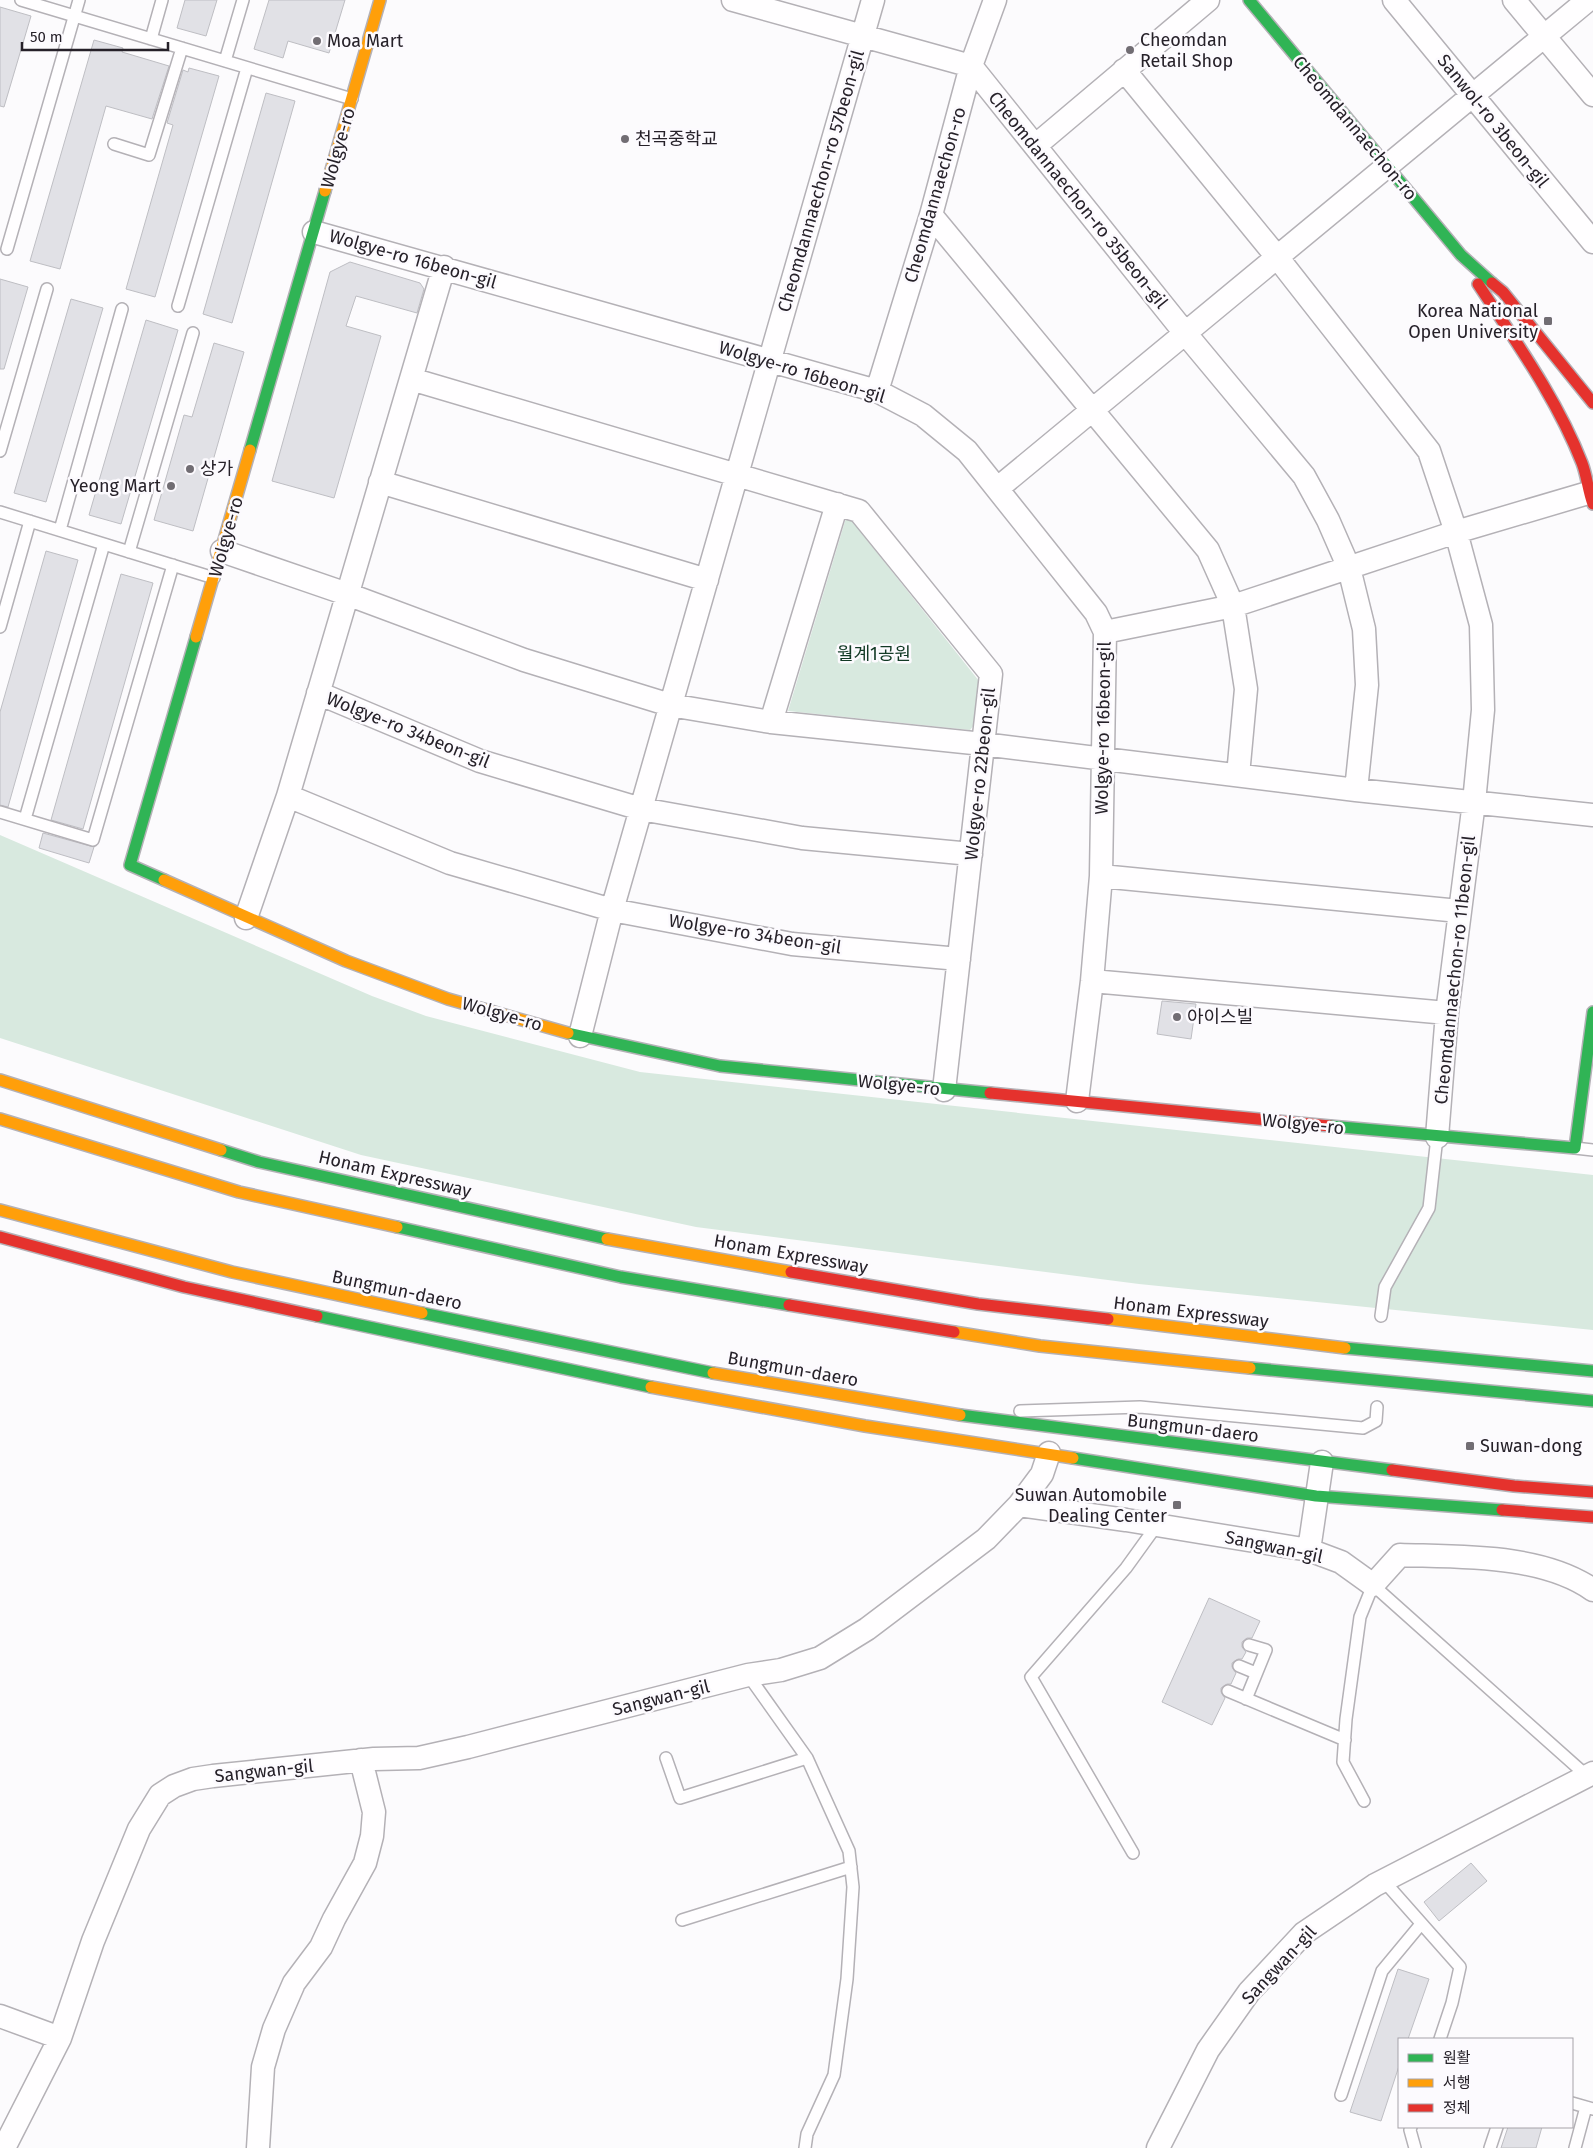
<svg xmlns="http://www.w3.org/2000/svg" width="1593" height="2148" font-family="'Fira Sans','Noto Sans KR',sans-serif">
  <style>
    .green { fill: #d8e9df }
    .building { fill: #e1e1e6; stroke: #bebec3 }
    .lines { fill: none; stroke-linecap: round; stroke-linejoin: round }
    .lane-casing { stroke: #b4b1b6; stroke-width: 14 }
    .street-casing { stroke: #b4b1b6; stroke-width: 25 }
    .fast-casing { stroke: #b4b1b6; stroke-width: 14 }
    .slow-casing { stroke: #b4b1b6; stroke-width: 14 }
    .jam-casing { stroke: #b4b1b6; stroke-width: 14 }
    .lane { stroke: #fffeff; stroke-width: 11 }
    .street { stroke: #fffeff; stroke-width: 22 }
    .fast { stroke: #30b455; stroke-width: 11 }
    .slow { stroke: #ff9f0a; stroke-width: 11 }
    .jam { stroke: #e5322d; stroke-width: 11 }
    .poi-dot { fill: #716d73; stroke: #fcfafe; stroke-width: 2 }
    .labels { text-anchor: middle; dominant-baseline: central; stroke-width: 5; stroke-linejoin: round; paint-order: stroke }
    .poi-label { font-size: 18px; fill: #262129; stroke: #fcfafe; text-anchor: start }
    .street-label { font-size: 18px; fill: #262129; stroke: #fcfafe }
    .park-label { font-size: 18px; fill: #123a25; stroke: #fcfafe }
  </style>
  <rect width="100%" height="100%" fill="#fcfbfd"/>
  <path class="green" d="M 846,518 L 852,521 L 979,681 L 974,725 L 970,730 L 788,711 Z
    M 0,835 L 372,996 L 426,1016 L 640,1072 L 1593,1175 L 1593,1330 L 1139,1284 L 696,1227 L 361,1155 L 0,1038 Z"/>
  <path class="building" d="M 185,0 L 217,0 L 206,36 L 177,28 Z
    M 269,0 L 345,0 L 329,53 L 288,41 L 283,58 L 254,49 Z
    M 0,7 L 31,16 L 4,107 L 0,106 Z
    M 94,40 L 123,48 L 122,52 L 169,66 L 152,119 L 106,106 L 60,269 L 30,261 Z
    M 189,68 L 219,76 L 155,297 L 126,289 L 173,125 L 167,123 L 183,70 L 188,72 Z
    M 266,93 L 295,101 L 232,323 L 203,314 Z
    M 350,262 L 420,283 L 424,289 L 417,313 L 356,296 L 346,326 L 381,336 L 334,498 L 272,481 L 330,272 Z
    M 0,279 L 28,287 L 4,369 L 0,369 Z
    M 71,299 L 103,308 L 46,502 L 14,493 Z
    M 146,320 L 178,330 L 121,524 L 89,515 Z
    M 214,343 L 244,352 L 193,531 L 154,520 L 184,415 L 192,417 Z
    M 46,551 L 78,560 L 8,807 L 0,805 L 0,712 Z
    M 121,574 L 153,583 L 83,829 L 51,820 Z
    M 43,833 L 94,847 L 89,863 L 39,848 Z
    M 1162,1001 L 1196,1004 L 1191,1039 L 1157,1034 Z
    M 1209,1598 L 1260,1621 L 1252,1638 L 1247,1638 L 1242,1642 L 1242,1647 L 1246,1652 L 1242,1659 L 1238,1659 L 1232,1663 L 1232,1667 L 1236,1673 L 1231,1684 L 1227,1684 L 1221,1688 L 1221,1692 L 1225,1698 L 1212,1725 L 1162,1702 Z
    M 1471,1863 L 1487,1881 L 1439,1921 L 1424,1902 Z
    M 1398,1969 L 1429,1979 L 1408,2039 L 1399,2039 L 1399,2066 L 1381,2121 L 1350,2112 Z
    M 1508,2127 L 1542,2127 L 1536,2148 L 1501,2148 Z"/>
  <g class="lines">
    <defs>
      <path id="lane" d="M 21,0 L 352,99
        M 151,39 L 162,0
        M 225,61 L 243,0
        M 114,144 L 149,155 L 182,48
        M 7,249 L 79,0
        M 178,306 L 247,68
        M 0,451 L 47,289
        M 0,512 L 214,578
        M 60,530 L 122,309
        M 129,552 L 193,333
        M 0,627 L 30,521
        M 0,812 L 93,840 L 173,565
        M 25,819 L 104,544
        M 1575,1148 L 1593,1150
        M 1381,1316 L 1385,1287 L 1429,1208 L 1437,1137
        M 1020,1411 L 1140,1407 L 1363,1428 L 1376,1421 L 1377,1407
        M 1239,1666 L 1256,1673
        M 748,1675 L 807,1758 L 849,1851 L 853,1887 L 847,1979 L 834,2075 L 807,2134 L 805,2148
        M 1228,1691 L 1345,1740
        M 1246,1699 L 1266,1650 L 1249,1645
        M 666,1758 L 680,1798 L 807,1758
        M 1364,1801 L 1343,1762 L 1346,1719 L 1360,1617 L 1373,1585 L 1587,1776
        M 1133,1853 L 1031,1677 L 1126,1568 L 1157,1525
        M 1383,1880 L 1460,1967 L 1452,2003 L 1440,2039
        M 682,1920 L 851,1867
        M 1341,2095 L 1382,1971 L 1421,1924
        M 1572,2103 L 1593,2109
        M 1411,2127 L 1410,2130 L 1415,2148
        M 1490,2148 L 1497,2127
        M 1575,2148 L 1586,2107"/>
      <path id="street" d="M 733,0 L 971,66 L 1185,333 L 1304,476 L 1328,520 L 1349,568 L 1364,629 L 1367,685 L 1356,790
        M 1394,0 L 1593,242
        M 1514,0 L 1593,95
        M 1124,70 L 1277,257 L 1429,451 L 1456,532 L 1481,625 L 1483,710 L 1474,802 L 1447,1013 L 1437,1137
        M 1035,146 L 1208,0
        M 931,215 L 1208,550 L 1233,606 L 1246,689 L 1238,775
        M 314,232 L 877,391 L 923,415 L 967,451 L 1096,613 L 1105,632 L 1101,876 L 1092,981 L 1077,1101
        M 411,379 L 859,511 L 991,674 L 944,1090
        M 877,391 L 931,215 L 971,66 L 995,0
        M 380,482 L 707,580
        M 998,488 L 1588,0
        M 222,551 L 347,594 L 524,660 L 670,705 L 771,722 L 983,744 L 1356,790 L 1593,815
        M 1105,632 L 1233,606 L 1456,532 L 1588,493
        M 318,693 L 480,761 L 641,809 L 802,838 L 971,854
        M 771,722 L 837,504
        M 288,796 L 450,863 L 612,910 L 792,944 L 959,959
        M 1101,876 L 1459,911
        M 246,918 L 288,796 L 444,267
        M 1092,981 L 1447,1013
        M 580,1036 L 612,910 L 873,0
        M 1019,1505 L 1126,1520 L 1309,1550 L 1341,1562 L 1373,1585 L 1400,1555 C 1460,1557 1542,1554 1593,1590
        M 1309,1550 L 1322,1462
        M 0,2016 L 60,2038
        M 4,2148 L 60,2038 L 93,1941 L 139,1829 L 160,1795 L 174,1786 L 193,1779 L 213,1776 L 374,1759 L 419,1758 L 468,1747 L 748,1675 L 781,1670 L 820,1658 L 867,1629 L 986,1539 L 1019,1505 L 1042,1474 L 1049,1453
        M 258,2148 L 263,2067 L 274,2029 L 294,1983 L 321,1947 L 334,1919 L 365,1863 L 372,1836 L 374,1812 L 361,1760
        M 1158,2148 L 1208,2050 L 1249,1992 L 1304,1933 L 1375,1885 L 1593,1773"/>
      <path id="fast" d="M 1249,0 L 1461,255 L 1492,283
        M 250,450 L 325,191
        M 164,880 L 130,865 L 196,637
        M 568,1033 L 720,1066 L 990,1093
        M 1330,1126 L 1575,1148 L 1593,1012
        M 221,1150 L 259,1162 L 607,1239
        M 397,1227 L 621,1277 L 789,1305
        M 422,1313 L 713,1373
        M 317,1316 L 651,1387
        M 1345,1348 L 1593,1371
        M 1250,1368 L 1593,1401
        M 960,1415 L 1392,1470
        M 1073,1458 L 1316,1496 L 1502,1510"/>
      <path id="slow" d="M 325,191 L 380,0
        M 196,637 L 250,450
        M 164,880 L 346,961 L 448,999 L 568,1033
        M 0,1080 L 221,1150
        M 0,1119 L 239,1192 L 397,1227
        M 0,1210 L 232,1272 L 422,1313
        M 607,1239 L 791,1272
        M 1108,1319 L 1345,1348
        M 954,1332 L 1040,1346 L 1250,1368
        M 713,1373 L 960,1415
        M 651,1387 L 865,1426 L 1073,1458"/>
      <path id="jam" d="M 1492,283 L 1503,292 L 1593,403
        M 1478,284 C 1516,342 1557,399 1582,463 C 1587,476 1588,491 1593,504
        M 990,1093 L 1330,1126
        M 0,1237 L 184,1287 L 317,1316
        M 791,1272 L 978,1304 L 1108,1319
        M 789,1305 L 954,1332
        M 1392,1470 L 1514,1486 L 1593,1492
        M 1502,1510 L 1593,1517"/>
    </defs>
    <use href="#lane" class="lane-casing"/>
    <use href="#street" class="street-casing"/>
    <use href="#fast" class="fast-casing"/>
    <use href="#slow" class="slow-casing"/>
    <use href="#jam" class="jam-casing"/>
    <use href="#lane" class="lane"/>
    <use href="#street" class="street"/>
    <use href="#fast" class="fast"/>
    <use href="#slow" class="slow"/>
    <use href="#jam" class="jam"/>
  </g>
  <g class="poi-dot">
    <circle cx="317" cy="41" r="5"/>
    <circle cx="1130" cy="50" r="5"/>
    <circle cx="625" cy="139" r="5"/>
    <rect x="1543" y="316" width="10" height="10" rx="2.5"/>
    <circle cx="190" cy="469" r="5"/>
    <circle cx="171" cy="486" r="5"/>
    <circle cx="1177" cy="1017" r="5"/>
    <rect x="1465" y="1441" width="10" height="10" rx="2.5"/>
    <rect x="1172" y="1500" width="10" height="10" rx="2.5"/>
  </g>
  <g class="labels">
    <g class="poi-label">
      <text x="1140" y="40">Cheomdan<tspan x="1140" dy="21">Retail Shop</tspan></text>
      <text x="327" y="41">Moa Mart</text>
      <text x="635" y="139">천곡중학교</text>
      <text x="1538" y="311" text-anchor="end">Korea National<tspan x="1538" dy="21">Open University</tspan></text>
      <text x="200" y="469">상가</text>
      <text x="161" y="486" text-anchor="end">Yeong Mart</text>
      <text x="1187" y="1017">아이스빌</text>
      <text x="1480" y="1446">Suwan-dong</text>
      <text x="1167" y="1495" text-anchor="end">Suwan Automobile<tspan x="1167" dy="21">Dealing Center</tspan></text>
    </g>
    <g class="street-label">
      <text transform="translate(1493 121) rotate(51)">Sanwol-ro 3beon-gil</text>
      <text transform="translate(1355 128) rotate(50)">Cheomdannaechon-ro</text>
      <text transform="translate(338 148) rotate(-74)">Wolgye-ro</text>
      <text transform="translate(821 181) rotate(-74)">Cheomdannaechon-ro 57beon-gil</text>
      <text transform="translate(935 195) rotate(-74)">Cheomdannaechon-ro</text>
      <text transform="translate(1078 200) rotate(51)">Cheomdannaechon-ro 35beon-gil</text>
      <text transform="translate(413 259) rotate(16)">Wolgye-ro 16beon-gil</text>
      <text transform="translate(802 372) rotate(17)">Wolgye-ro 16beon-gil</text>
      <text transform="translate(226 537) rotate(-74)">Wolgye-ro</text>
      <text transform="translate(1103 728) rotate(-89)">Wolgye-ro 16beon-gil</text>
      <text transform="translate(408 730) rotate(22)">Wolgye-ro 34beon-gil</text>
      <text transform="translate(980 774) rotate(-84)">Wolgye-ro 22beon-gil</text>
      <text transform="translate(755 934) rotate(9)">Wolgye-ro 34beon-gil</text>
      <text transform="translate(1455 970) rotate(-84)">Cheomdannaechon-ro 11beon-gil</text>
      <text transform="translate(502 1014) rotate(16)">Wolgye-ro</text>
      <text transform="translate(899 1085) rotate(6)">Wolgye-ro</text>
      <text transform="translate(1303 1124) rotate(6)">Wolgye-ro</text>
      <text transform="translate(395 1174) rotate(13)">Honam Expressway</text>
      <text transform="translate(791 1254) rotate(10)">Honam Expressway</text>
      <text transform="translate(397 1290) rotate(12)">Bungmun-daero</text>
      <text transform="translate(1191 1312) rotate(7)">Honam Expressway</text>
      <text transform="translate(793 1369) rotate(10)">Bungmun-daero</text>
      <text transform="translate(1193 1428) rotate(7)">Bungmun-daero</text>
      <text transform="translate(1274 1547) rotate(12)">Sangwan-gil</text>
      <text transform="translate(661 1698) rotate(-14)">Sangwan-gil</text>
      <text transform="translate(264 1771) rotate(-6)">Sangwan-gil</text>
      <text transform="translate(1279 1965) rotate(-47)">Sangwan-gil</text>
    </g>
    <g class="park-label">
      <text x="874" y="654">월계1공원</text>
    </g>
  </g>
  <rect x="1398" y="2038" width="175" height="90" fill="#fcfafe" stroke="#a6a3a9"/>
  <rect x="1408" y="2054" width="25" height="8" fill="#30b455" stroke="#a6a3a9"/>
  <text x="1443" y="2063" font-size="15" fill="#262129">원활</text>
  <rect x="1408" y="2079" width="25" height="8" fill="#ff9f0a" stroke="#a6a3a9"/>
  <text x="1443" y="2088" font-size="15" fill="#262129">서행</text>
  <rect x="1408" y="2104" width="25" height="8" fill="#e5322d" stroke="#a6a3a9"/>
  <text x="1443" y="2113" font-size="15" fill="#262129">정체</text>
  <path d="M22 42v8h146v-8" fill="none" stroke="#262129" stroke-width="2.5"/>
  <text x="30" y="42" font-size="15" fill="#262129" stroke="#fcfafe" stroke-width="4" paint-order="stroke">50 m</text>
</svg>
